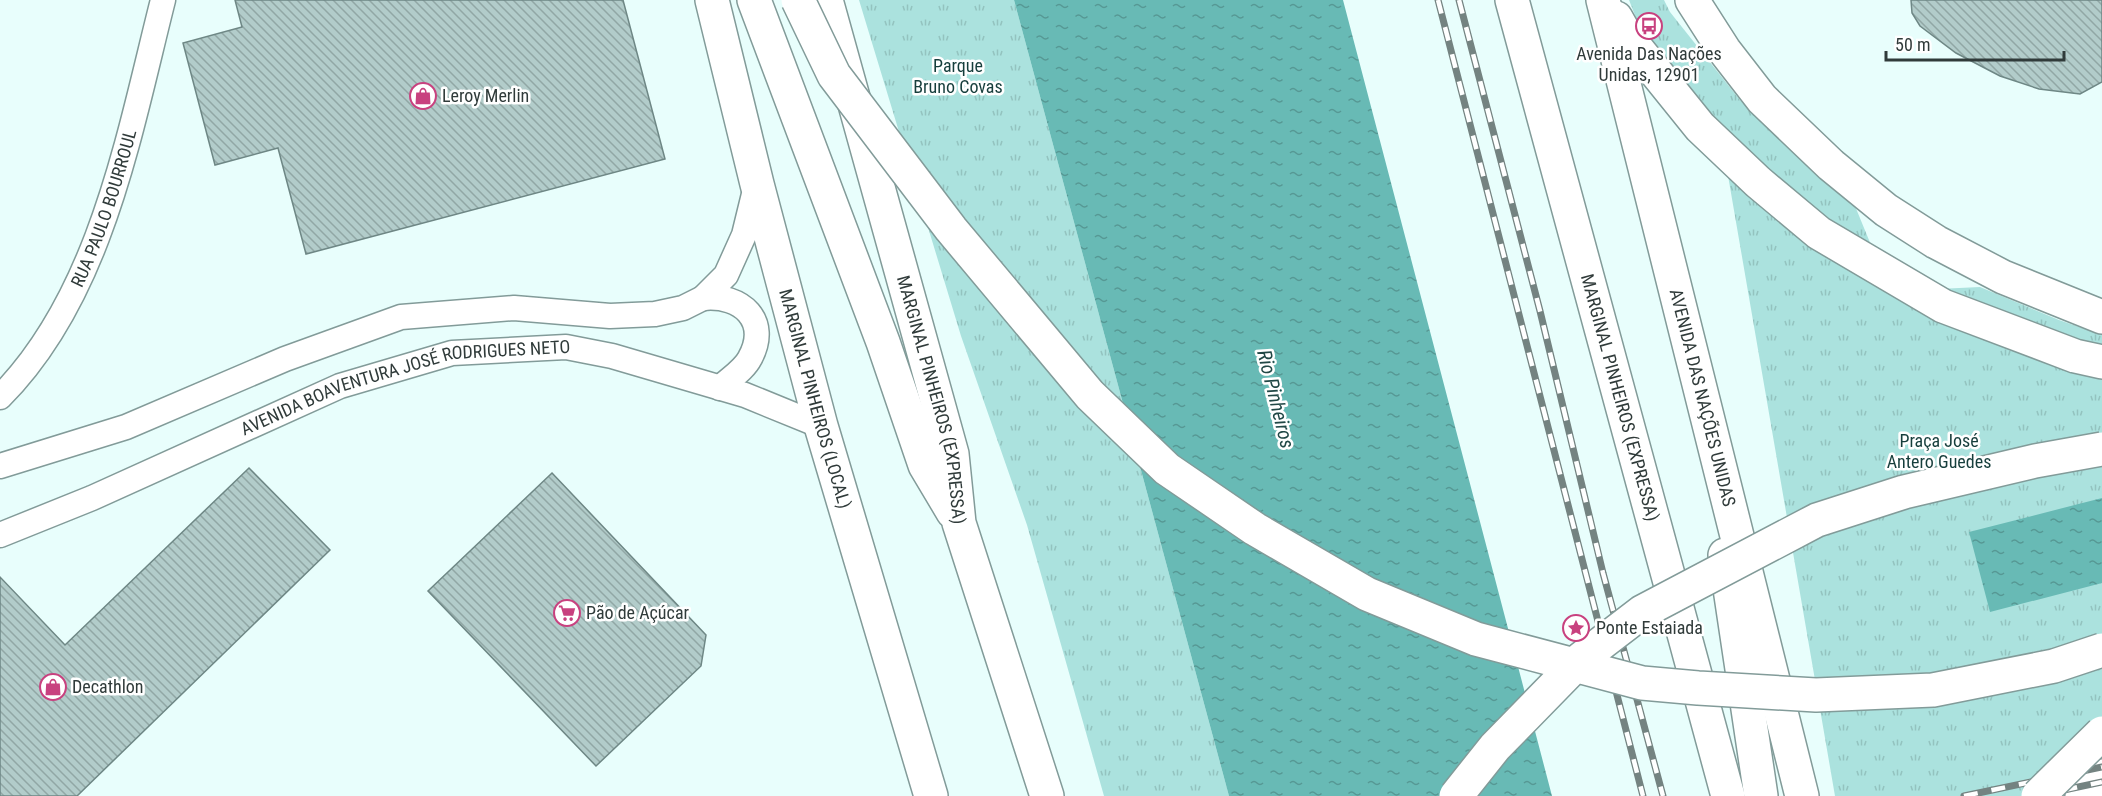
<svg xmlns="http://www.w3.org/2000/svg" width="2102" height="796" font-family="'Roboto Condensed',sans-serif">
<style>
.park{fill:url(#park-tufts)}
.water{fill:url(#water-ripples)}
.building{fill:url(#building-back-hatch);stroke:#6e8785;stroke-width:1.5}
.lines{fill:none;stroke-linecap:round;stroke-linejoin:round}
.minor-casing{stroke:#829b99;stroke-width:27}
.highway-casing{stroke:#829b99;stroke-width:36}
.minor{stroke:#fff;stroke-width:24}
.highway{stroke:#fff;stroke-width:33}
.rail-casing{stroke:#748381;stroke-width:7}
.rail{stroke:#fff;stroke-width:4.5;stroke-dasharray:14;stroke-linecap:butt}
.highway-bridge-casing{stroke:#829b99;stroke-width:36;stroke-linecap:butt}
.highway-bridge{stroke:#fff;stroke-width:33}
.labels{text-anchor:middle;stroke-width:5;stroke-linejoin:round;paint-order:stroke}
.poi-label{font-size:18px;fill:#303b3a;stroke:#fff;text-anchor:start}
.park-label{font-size:18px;fill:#163e3c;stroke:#fff}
.street-label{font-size:18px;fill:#303b3a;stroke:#fff}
.water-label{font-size:20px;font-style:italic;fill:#214846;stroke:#fff}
</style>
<defs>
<pattern id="park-tufts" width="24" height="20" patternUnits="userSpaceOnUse" patternTransform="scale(1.5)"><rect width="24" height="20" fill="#abe2de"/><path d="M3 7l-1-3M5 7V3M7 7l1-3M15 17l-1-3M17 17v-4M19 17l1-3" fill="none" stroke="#93c3bf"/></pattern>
<pattern id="water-ripples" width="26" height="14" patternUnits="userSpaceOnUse" patternTransform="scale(1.5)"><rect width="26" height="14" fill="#68bab5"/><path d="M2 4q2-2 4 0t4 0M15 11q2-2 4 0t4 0" fill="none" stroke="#569894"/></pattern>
<pattern id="building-back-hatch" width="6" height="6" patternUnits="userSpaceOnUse" patternTransform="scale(1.5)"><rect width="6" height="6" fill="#b2ccca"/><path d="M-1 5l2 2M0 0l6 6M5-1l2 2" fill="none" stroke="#91a7a5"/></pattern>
</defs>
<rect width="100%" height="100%" fill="#e8fefc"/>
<path class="park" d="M 859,0 L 1014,0 L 1229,796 L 1104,796 L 1027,525 L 961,336 Z
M 1629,0 L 1664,0 L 1670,12 L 1740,100 L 1855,206 L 1871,245 L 1938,289 L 1980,287 L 2059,320 L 2102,335 L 2102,747 L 2048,796 L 1835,796 L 1721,135 L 1642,33 Z"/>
<path class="water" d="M 1014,0 L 1343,0 L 1552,796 L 1229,796 Z
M 2102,498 L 2102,583 L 1990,612 L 1969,532 Z"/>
<path class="building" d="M 235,0 L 623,0 L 665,159 L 306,254 L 278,148 L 215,165 L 183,43 L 242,27 Z
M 1911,0 L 2102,0 L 2102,82 L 2080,94 L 2039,89 L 2000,76 L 1956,53 L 1920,26 L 1912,13 Z
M 249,468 L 330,550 L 77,796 L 0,796 L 0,577 L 65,645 Z
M 552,473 L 706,635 L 701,666 L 596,766 L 428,591 Z"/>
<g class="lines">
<defs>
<g id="minor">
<path d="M 703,298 C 742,294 770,321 750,358 C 744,370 729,379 720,388"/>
<path id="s1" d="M 0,397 C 101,296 129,134 163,0"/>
<path d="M 0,466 L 126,427 L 285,359 L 401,317 L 514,308 L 610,316 L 655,314 L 683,308 L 703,298 L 726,275 L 744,235 L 756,186"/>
<path id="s2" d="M 0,535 L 92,498 L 340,386 L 452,353 L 566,347 L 612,356 L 745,395 L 821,426"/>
</g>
<g id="highway">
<path id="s3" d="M 712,0 L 757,184 L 821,426 L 931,796"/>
<path d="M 754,0 L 883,342 L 925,465 L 953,512"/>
<path id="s4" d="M 826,0 L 952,454 L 959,523 L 1047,796"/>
<path id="s5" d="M 1512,0 L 1728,796"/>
<path id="s6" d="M 1603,0 L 1802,796"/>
<path d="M 1692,0 L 1724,50 L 1762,99 L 1831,165 L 1886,210 L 1936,242 L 2003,277 L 2102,317"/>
<path d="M 1616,18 L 1625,34 L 1700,127 L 1758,182 L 1819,233 L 1943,306 L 2075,356 L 2102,362"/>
<path d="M 1725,555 L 1761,796"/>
<path d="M 2082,796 L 2102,776"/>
</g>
</defs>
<use href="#minor" class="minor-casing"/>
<use href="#highway" class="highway-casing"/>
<use href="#minor" class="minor"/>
<use href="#highway" class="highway"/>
<defs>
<path id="rail" d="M 1438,0 L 1643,796
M 1459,0 L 1540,311 L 1603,573 L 1663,796
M 1964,796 L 2102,767
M 2036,796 L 2102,782"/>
</defs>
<use href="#rail" class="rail-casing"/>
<use href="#rail" class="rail"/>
<defs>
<path id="highway-bridge" d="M 798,0 L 834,75 L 951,229 L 1090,395 L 1167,469 L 1255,529 L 1367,594 L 1476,639 L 1642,683 L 1698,688 L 1816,695 L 1933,690 L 2054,666 L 2102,650
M 1456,796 L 1495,747 L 1582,658 L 1642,612 L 1817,520 L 1904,492 L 2035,461 L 2102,449
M 2038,796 L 2102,733"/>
</defs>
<use href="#highway-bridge" class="highway-bridge-casing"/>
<use href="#highway-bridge" class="highway-bridge"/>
</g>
<defs>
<symbol id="bus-ring" viewBox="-11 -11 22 22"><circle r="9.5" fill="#fff" stroke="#c8417f" stroke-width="1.5"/><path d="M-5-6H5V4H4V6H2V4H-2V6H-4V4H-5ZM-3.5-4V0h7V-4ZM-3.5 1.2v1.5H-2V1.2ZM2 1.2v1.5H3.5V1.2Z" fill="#c8417f"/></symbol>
<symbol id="shop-ring" viewBox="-11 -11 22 22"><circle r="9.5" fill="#fff" stroke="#c8417f" stroke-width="1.5"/><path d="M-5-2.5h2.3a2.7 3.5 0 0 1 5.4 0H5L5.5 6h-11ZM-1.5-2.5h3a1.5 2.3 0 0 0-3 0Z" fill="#c8417f"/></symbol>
<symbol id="supermarket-ring" viewBox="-11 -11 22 22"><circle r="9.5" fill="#fff" stroke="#c8417f" stroke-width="1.5"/><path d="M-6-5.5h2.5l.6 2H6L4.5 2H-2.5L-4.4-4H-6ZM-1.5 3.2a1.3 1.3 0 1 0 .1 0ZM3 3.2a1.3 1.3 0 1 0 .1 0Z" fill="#c8417f"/></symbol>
<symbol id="sight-ring" viewBox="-11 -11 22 22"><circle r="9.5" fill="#fff" stroke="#c8417f" stroke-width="1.5"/><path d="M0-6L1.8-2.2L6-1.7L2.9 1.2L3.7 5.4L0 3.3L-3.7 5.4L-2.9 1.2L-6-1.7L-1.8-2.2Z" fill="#c8417f"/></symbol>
</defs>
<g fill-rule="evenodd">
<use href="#bus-ring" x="1634" y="11" width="30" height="30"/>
<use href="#shop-ring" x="408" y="81" width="30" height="30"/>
<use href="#supermarket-ring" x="552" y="598" width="30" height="30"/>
<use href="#sight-ring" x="1561" y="613" width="30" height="30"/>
<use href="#shop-ring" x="38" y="672" width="30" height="30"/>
</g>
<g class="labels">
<g class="poi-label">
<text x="1649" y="60" text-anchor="middle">Avenida Das Nações<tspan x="1649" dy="21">Unidas, 12901</tspan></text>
<text x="442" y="102">Leroy Merlin</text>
<text x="586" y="619">Pão de Açúcar</text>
<text x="1596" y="634">Ponte Estaiada</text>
<text x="72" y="693">Decathlon</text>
</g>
<g class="park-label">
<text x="958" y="72">Parque<tspan x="958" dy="21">Bruno Covas</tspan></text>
<text x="1939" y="447">Praça José<tspan x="1939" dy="21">Antero Guedes</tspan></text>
</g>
<g class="street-label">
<text dy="6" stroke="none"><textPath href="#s1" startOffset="218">RUA PAULO BOURROUL</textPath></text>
<text dy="6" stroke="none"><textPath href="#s2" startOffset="435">AVENIDA BOAVENTURA JOSÉ RODRIGUES NETO</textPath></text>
<text dy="6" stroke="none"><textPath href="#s5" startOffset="412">MARGINAL PINHEIROS (EXPRESSA)</textPath></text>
<text dy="6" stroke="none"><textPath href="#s6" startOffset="410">AVENIDA DAS NAÇÕES UNIDAS</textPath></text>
<text dy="6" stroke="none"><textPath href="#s3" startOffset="412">MARGINAL PINHEIROS (LOCAL)</textPath></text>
<text dy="6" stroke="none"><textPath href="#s4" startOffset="414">MARGINAL PINHEIROS (EXPRESSA)</textPath></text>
</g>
<g class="water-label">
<text transform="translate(1276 399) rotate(76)" y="7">Rio Pinheiros</text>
</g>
</g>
<path d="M1886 51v9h178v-9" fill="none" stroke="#303b3a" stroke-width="3"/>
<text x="1895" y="51" font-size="18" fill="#303b3a" stroke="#ffffff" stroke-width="4.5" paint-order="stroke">50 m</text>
</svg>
